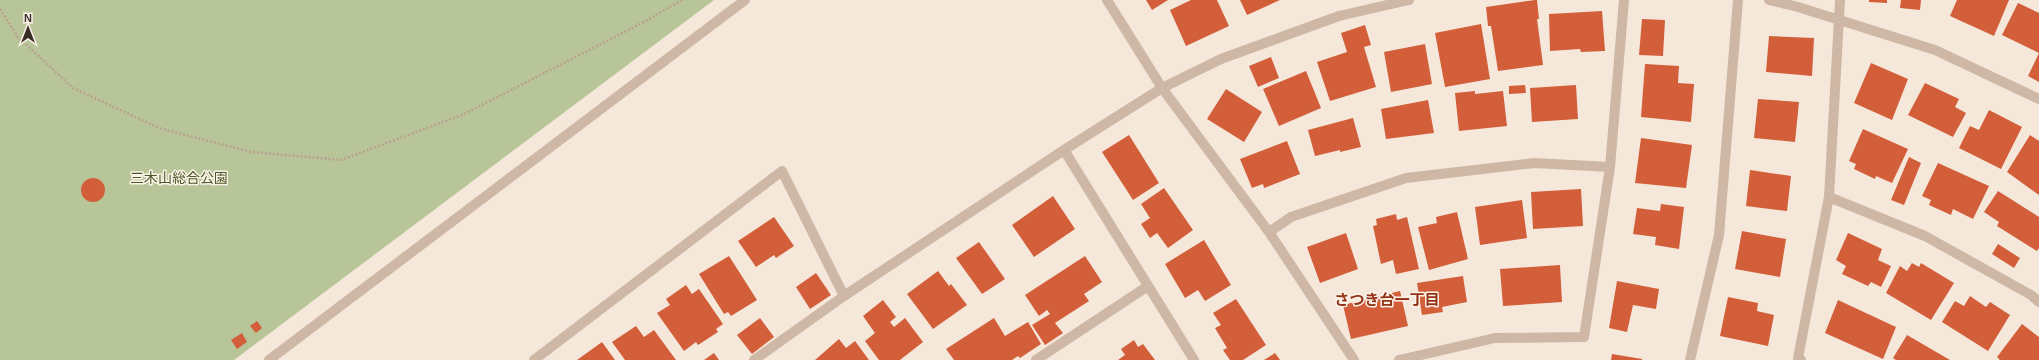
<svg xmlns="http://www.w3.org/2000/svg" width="2039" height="360" font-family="Helvetica,'Noto Sans JP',sans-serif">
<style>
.green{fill:#b7c599}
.building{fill:#d35e3a}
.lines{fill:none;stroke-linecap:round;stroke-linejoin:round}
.path{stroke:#baa18f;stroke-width:2.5;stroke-dasharray:2 2;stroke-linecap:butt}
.minor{stroke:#ceb8a5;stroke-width:10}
.labels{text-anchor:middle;stroke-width:3;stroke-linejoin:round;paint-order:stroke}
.park-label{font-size:14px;fill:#485a28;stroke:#fcf2e8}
.neighbourhood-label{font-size:15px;font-weight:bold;fill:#923317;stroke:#fcf2e8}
</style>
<rect width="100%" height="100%" fill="#f5e8db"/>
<path class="green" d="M 0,0 L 714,0 L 234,360 L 0,360 Z"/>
<path class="building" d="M 1146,0 L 1168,0 L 1152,10 Z
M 1191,0 L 1217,0 L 1229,26 L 1186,46 L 1170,10 Z
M 1240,0 L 1280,0 L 1247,15 Z
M 1535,0 L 1537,0 L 1539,19 L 1537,19 L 1543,65 L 1498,71 L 1491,26 L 1488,26 L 1486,7 Z
M 1869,0 L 1887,0 L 1887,3 L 1869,2 Z
M 1901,0 L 1921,0 L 1920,10 L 1900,8 Z
M 1957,0 L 2009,0 L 1994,36 L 1950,16 Z
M 2018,3 L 2039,13 L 2039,53 L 2002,35 Z
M 1602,11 L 1605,51 L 1581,52 L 1580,49 L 1550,51 L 1549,14 Z
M 1642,19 L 1665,20 L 1663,56 L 1639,55 Z
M 1481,24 L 1490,79 L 1445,87 L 1435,33 Z
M 1365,25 L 1371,45 L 1364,47 L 1376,87 L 1330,101 L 1317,62 L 1347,52 L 1341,33 Z
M 1769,36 L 1814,38 L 1812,76 L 1766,72 Z
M 1425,44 L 1432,84 L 1391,92 L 1384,52 Z
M 2039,53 L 2039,82 L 2028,76 Z
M 1271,57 L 1279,78 L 1258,87 L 1249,66 Z
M 1871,63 L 1908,79 L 1892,120 L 1854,103 Z
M 1645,64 L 1679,66 L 1678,83 L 1694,84 L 1691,122 L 1641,117 Z
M 1306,71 L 1321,108 L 1279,126 L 1263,89 Z
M 1925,83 L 1959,99 L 1955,107 L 1966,113 L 1953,137 L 1908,115 Z
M 1525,85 L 1526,93 L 1509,94 L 1509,86 Z
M 1576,85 L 1578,119 L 1532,122 L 1530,88 Z
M 1226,89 L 1262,112 L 1244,142 L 1207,119 Z
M 1475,91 L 1475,94 L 1503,91 L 1507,126 L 1459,131 L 1455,93 Z
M 1758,99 L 1799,102 L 1795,142 L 1754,138 Z
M 1428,100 L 1434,133 L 1386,139 L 1381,109 Z
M 1989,110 L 2022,127 L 2001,169 L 1959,148 L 1970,126 L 1979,130 Z
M 1353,118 L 1361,147 L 1340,152 L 1340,150 L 1315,156 L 1308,130 Z
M 1863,129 L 1908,149 L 1892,183 L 1876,176 L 1875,179 L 1854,169 L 1856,164 L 1849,161 Z
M 1129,135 L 1159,183 L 1133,200 L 1102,152 Z
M 2030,135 L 2039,141 L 2039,195 L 2007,172 Z
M 1641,138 L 1692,145 L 1686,188 L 1635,183 Z
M 1287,141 L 1300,174 L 1264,188 L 1263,184 L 1252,188 L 1240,159 Z
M 1909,157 L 1921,163 L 1904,205 L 1891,200 Z
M 1938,163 L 1989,186 L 1973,219 L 1953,209 L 1951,215 L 1929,205 L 1931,200 L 1922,196 Z
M 1750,170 L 1791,176 L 1787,211 L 1746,206 Z
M81 190a12 12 0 1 1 24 0a12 12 0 1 1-24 0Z
M 1164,188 L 1193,230 L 1168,248 L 1157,233 L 1150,238 L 1141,224 L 1150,218 L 1141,204 Z
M 1581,189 L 1583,226 L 1533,229 L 1531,192 Z
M 1998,191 L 2039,217 L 2039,248 L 2037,251 L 1997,226 L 1999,222 L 1984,212 Z
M 1053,196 L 1075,229 L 1034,257 L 1012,225 Z
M 1522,200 L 1527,238 L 1480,245 L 1475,207 Z
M 1661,204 L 1684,207 L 1679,249 L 1655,245 L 1656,237 L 1633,234 L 1637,208 L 1660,211 Z
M 1457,212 L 1468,259 L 1429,270 L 1418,227 L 1437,223 L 1436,217 Z
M 1396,214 L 1397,220 L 1407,217 L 1419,269 L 1396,274 L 1393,260 L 1381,264 L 1373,226 L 1377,225 L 1376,219 Z
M 774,217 L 794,246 L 776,258 L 774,255 L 756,267 L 738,241 Z
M 1742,231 L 1786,239 L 1780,277 L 1735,269 Z
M 1346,233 L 1358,269 L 1320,283 L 1307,247 Z
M 1848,233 L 1882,249 L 1878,260 L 1891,266 L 1881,287 L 1871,282 L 1868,286 L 1842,274 L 1846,266 L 1836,260 Z
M 1204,240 L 1231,285 L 1205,301 L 1198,290 L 1185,298 L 1165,264 Z
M 979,242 L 1005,279 L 982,294 L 956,258 Z
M 1998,244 L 2020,258 L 2014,268 L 1992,254 Z
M 729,256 L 757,300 L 731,316 L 728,312 L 724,314 L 699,274 Z
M 1085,256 L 1102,282 L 1084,294 L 1089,301 L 1055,323 L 1063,333 L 1045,345 L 1032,325 L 1050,314 L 1047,310 L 1039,316 L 1025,295 Z
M 1912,263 L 1919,267 L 1921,263 L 1954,283 L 1931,320 L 1886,293 L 1900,266 L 1907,271 Z
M 1560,265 L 1562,302 L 1503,306 L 1500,269 Z
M 938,271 L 949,286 L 951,284 L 967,305 L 933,329 L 907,294 Z
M 816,273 L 831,295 L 810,309 L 796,287 Z
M 1463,276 L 1467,302 L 1442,307 L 1443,312 L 1422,315 L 1417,283 Z
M 1617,281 L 1659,289 L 1656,309 L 1633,305 L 1627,332 L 1609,328 Z
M 686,285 L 692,294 L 699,289 L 723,324 L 716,329 L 718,332 L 698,345 L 696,342 L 684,351 L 657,313 L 670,305 L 666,299 Z
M 1400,291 L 1408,326 L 1351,339 L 1343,305 Z
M 1970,296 L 1986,307 L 1990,302 L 2010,315 L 1988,351 L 1942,322 L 1955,301 L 1964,306 Z
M 1728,297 L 1758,303 L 1757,311 L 1774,315 L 1768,346 L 1720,336 Z
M 1236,299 L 1266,345 L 1243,360 L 1230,360 L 1223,350 L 1227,348 L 1215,328 L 1221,325 L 1213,313 Z
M 883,300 L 896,317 L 890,322 L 894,327 L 905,318 L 923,342 L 900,360 L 879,360 L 865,341 L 875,333 L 863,316 Z
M 1838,300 L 1896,327 L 1883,359 L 1825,333 Z
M 760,318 L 774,337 L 752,354 L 737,335 Z
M 994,318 L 1005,336 L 1028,322 L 1041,344 L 1020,358 L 1018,356 L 1012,360 L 954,360 L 946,349 Z
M 257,321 L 262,328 L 256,333 L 250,326 Z
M 2022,324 L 2039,337 L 2039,360 L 2000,360 L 1997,357 Z
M 636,326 L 644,337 L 654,330 L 676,360 L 625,360 L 612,342 Z
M 242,333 L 247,342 L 237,349 L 231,340 Z
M 1907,335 L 1950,360 L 1896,360 L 1893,358 Z
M 839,339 L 846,348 L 855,341 L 869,360 L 815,360 Z
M 1134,340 L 1138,347 L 1143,344 L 1155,360 L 1118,360 L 1125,355 L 1121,349 Z
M 602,342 L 615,360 L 577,360 Z
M 714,353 L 719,360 L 704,360 Z
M 1275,353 L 1280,360 L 1264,360 Z
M 1612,354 L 1642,359 L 1642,360 L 1611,360 Z"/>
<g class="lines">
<path class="path" d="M 0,9 L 18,37 L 73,88 L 159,128 L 251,152 L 341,160 L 462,115 L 642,23 L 682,0"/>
<path class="minor" d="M 1107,0 L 1162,88 L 1269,232 L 1354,360
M 1769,0 L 1798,7 L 1935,50 L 2039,99
M 1064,150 L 1194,360
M 1829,197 L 1925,236 L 2031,295 L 2039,302
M 1269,232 L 1291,217 L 1406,178 L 1534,163 L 1610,167
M 269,360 L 745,0
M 534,360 L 782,171 L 844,296
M 754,360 L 844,296 L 1064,150 L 1162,88 L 1221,59 L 1339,16 L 1409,0
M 1036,360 L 1148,286
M 1399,360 L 1495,338 L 1584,337 L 1610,167 L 1624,0
M 1690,360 L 1719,235 L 1738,0
M 1801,360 L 1798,358 L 1829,197 L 1840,0"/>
</g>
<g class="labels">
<g class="park-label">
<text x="179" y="183">三木山総合公園</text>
</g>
<g class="neighbourhood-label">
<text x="1387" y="305">さつき台一丁目</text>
</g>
</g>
<g transform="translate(28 28)" stroke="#fcf2e8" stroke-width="3" paint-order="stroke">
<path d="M0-3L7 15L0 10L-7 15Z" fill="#392d27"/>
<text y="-6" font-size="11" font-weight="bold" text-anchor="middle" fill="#392d27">N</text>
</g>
</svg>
